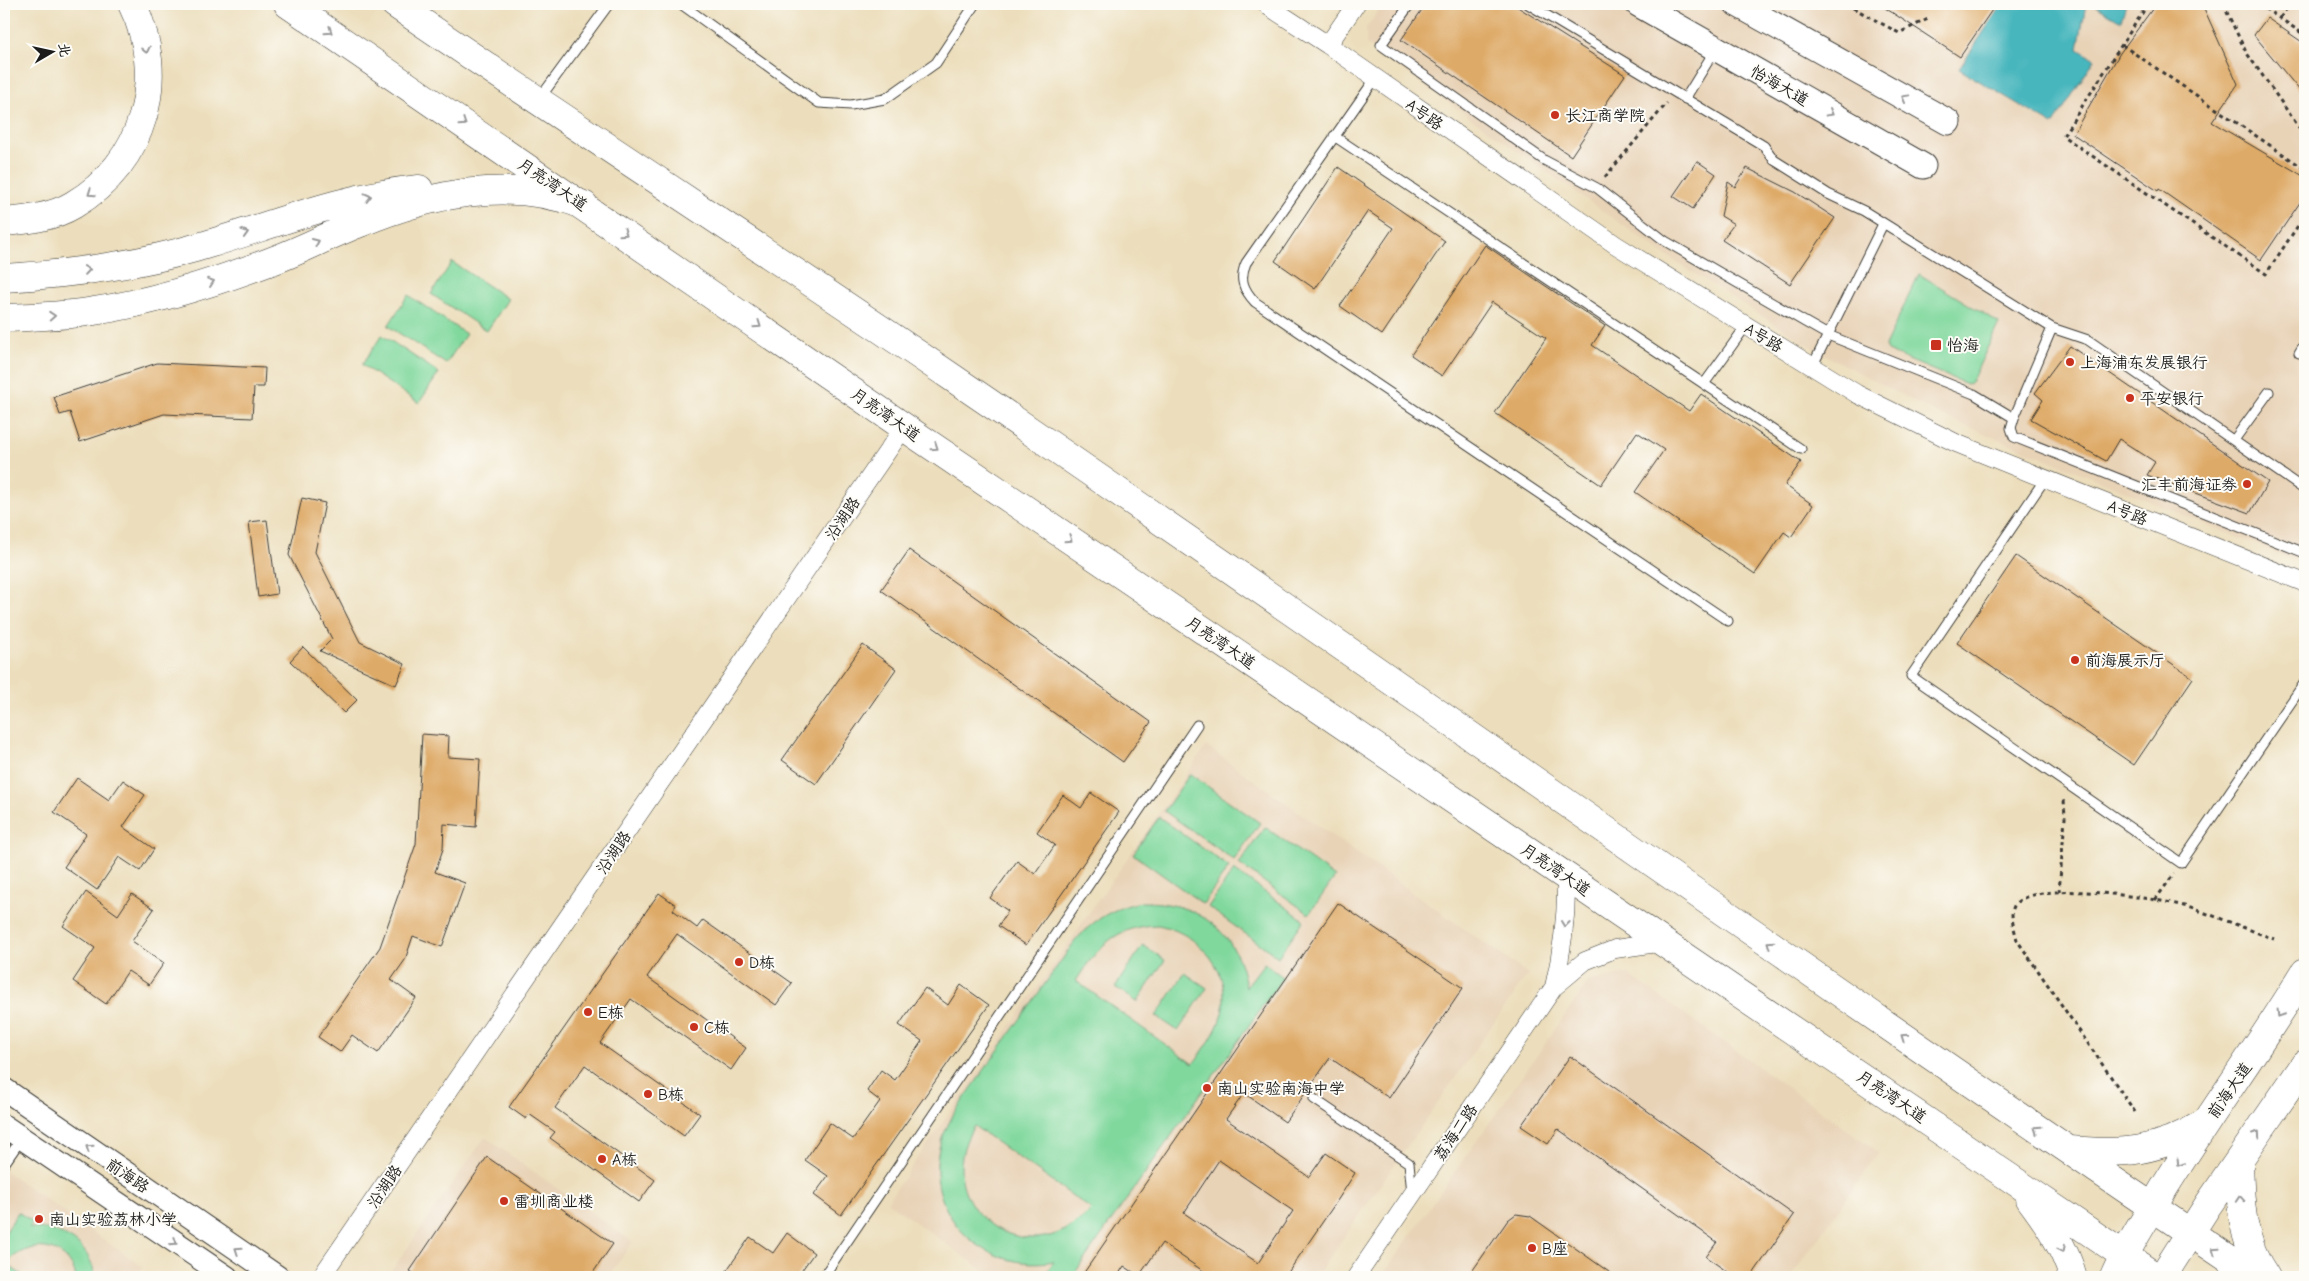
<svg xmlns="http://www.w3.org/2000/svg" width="2309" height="1281" font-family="'Comic Neue','LXGW WenKai TC',sans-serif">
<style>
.built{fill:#e8d3b7}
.green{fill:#80d89d;stroke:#4e7a5c;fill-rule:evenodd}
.water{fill:#46b6bd;stroke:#31696c}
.building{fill:#deaa68;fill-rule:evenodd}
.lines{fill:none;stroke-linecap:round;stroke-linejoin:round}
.service-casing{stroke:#3b3934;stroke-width:11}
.minor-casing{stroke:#3b3934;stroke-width:19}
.tertiary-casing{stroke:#3b3934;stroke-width:24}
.secondary-casing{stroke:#3b3934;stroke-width:27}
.primary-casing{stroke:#3b3934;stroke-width:29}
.motorway-casing{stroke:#3b3934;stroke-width:29}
.path{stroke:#3b3934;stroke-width:3;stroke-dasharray:4 4;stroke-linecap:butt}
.service{stroke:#fff;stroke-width:9}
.minor{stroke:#fff;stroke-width:18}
.tertiary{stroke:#fff;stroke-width:22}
.secondary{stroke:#fff;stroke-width:25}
.primary{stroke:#fff;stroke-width:28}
.motorway{stroke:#fff;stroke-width:28}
.oneway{stroke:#999}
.poi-dot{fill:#c8321e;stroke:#fdfcf7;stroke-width:2}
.labels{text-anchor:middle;stroke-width:4;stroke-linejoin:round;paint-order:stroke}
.street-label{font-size:16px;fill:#1c1c1c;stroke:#fdfcf7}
.poi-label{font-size:16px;fill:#1c1c1c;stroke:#fdfcf7;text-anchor:start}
</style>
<rect width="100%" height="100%" fill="#fdfcf7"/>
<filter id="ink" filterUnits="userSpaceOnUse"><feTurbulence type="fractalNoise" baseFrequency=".02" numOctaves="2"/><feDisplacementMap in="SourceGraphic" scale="10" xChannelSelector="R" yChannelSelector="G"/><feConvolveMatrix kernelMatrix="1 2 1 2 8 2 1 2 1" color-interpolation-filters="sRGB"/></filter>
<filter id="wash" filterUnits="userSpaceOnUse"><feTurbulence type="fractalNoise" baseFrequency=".0096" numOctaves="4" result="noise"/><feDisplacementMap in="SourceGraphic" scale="20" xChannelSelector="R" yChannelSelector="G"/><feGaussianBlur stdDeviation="1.12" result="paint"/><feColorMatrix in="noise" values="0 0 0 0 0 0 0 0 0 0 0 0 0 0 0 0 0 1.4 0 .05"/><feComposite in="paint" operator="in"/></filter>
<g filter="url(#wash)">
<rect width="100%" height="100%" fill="#ecdebc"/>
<path class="built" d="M 1383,4 L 2305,4 L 2305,565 L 1940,415 L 1816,350 L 1662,253 L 1366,44 L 1366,28 Z
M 1206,746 L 1528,974 L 1316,1277 L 993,1277 L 887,1202 Z
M 1628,974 L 1879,1152 L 1791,1277 L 1381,1277 L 1589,981 Z
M 485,1137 L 633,1242 L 608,1277 L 387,1277 Z
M 4,1170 L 143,1267 L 136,1277 L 4,1277 Z"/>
<path class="green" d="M 452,262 L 508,299 L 487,331 L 431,294 Z
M 1919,274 L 1999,323 L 1971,383 L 1966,384 L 1887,351 L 1885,346 Z
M 408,295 L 466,334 L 446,364 L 388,326 Z
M 382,335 L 439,373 L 419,403 L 362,365 Z
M 1190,774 L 1260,823 L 1234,860 L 1164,811 Z
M 1159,817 L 1229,867 L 1203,904 L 1133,854 Z
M 1265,827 L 1335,877 L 1309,914 L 1239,864 Z
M 1234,870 L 1304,920 L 1278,957 L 1208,907 Z
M 1141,902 C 1196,901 1238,930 1246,987 L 1264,963 L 1283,977 L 1072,1277 L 1043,1277 L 1054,1261 C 988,1274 924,1218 939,1148 C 942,1136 948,1125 954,1113 L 1075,941 C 1094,919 1113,908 1141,902 ZM 1158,925 C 1205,935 1238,978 1218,1025 C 1212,1039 1202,1052 1193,1064 L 1076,981 C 1098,947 1115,926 1158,925 ZM 974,1126 L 1091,1209 L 1091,1210 C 1026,1281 925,1204 974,1126 Z
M 1143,945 L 1165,960 L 1137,1002 L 1115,987 Z
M 1185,973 L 1207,988 L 1178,1031 L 1156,1016 Z
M 18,1212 L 33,1222 L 29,1228 C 60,1227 91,1244 95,1277 L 76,1277 C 68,1242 27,1239 6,1264 L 25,1277 L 4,1277 L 4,1235 Z"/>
<path class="water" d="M 2002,4 L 2086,4 L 2078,49 L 2095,59 L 2053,125 L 1959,69 Z
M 2092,4 L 2126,4 L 2121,21 Z"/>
<g id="blocks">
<path class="building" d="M 1426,4 L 1513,4 L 1625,75 L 1571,156 L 1401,40 Z
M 1879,4 L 1996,4 L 1960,57 Z
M 2156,4 L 2202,4 L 2238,84 L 2212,122 L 2305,177 L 2305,195 L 2261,260 L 2159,189 L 2158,191 L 2073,134 L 2120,53 Z
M 2267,18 L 2305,44 L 2305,97 L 2254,35 Z
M 1697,161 L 1716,174 L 1693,209 L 1673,196 Z
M 1338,167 L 1445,241 L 1382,335 L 1340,306 L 1393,228 L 1368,211 L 1315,289 L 1275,261 Z
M 1747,168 L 1795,192 L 1835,218 L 1790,284 L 1722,240 L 1734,224 L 1721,216 L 1728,182 L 1735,187 Z
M 1485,245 L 1605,326 L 1592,345 L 1689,411 L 1701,394 L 1801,462 L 1785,485 L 1813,505 L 1791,537 L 1784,532 L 1755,574 L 1635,492 L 1664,450 L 1637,432 L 1601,485 L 1495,413 L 1546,338 L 1492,302 L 1442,376 L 1411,355 Z
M 2070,346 L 2268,482 L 2250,513 L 2147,475 L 2155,462 L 2119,439 L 2106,461 L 2031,419 L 2043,400 L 2035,393 Z
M 157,363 L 265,368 L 264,387 L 254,387 L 252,418 L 164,414 L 80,442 L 70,412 L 60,415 L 54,397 Z
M 302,498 L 325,503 L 315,552 L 360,642 L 405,664 L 396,685 L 320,651 L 332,639 L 289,555 Z
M 267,520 L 277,594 L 258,597 L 249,522 Z
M 909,550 L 1151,722 L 1123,762 L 881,590 Z
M 2016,556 L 2193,678 L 2134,765 L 1957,643 Z
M 863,645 L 896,669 L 816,784 L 782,760 Z
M 303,647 L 357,700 L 344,713 L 290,661 Z
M 422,734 L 449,736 L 448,757 L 480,759 L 476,827 L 444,824 L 443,849 L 435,872 L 465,883 L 442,947 L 413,936 L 405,960 L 391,980 L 416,998 L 378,1053 L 352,1035 L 340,1052 L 318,1037 L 380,947 L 416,844 Z
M 77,778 L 109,800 L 123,780 L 145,795 L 123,827 L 154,849 L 140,871 L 119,857 L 97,890 L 64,867 L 86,834 L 54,812 Z
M 1091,793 L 1119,812 L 1026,945 L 998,926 L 1008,911 L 990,898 L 1017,861 L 1035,874 L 1055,845 L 1037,832 L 1063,795 L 1081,808 Z
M 86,892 L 118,915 L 132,894 L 154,909 L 132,941 L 164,963 L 149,985 L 128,971 L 106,1004 L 73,981 L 95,948 L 63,926 Z
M 659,893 L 676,905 L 673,910 L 697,928 L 703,920 L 792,983 L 776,1005 L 677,934 L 647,977 L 746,1048 L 731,1070 L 631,999 L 600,1043 L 700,1114 L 684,1136 L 585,1065 L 555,1108 L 655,1180 L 639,1202 L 550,1138 L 555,1132 L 529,1114 L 526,1119 L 509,1107 Z
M 1338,903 L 1463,988 L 1389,1098 L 1330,1058 L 1285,1122 L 1244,1093 L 1226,1119 L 1309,1177 L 1326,1153 L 1355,1173 L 1339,1198 L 1285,1277 L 1212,1277 L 1162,1243 L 1139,1276 L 1124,1266 L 1117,1277 L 1081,1277 ZM 1219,1160 L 1293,1211 L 1258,1263 L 1184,1213 Z
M 961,985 L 989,1005 L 841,1215 L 814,1195 L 828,1176 L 805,1160 L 830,1123 L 853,1139 L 880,1101 L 867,1091 L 881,1070 L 895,1080 L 922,1041 L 899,1025 L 925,988 L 948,1005 Z
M 1570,1056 L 1794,1215 L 1751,1277 L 1735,1277 L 1706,1257 L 1717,1242 L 1558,1129 L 1548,1144 L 1521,1126 Z
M 487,1157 L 613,1244 L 590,1277 L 419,1277 L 410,1271 Z
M 1516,1214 L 1530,1216 L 1616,1277 L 1468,1277 L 1508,1220 Z
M 787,1233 L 814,1253 L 797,1277 L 722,1277 L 750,1237 L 773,1253 Z"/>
</g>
</g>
<g filter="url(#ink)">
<use href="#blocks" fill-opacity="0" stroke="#3b3934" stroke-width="1"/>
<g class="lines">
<defs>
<path id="service" d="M 681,4 L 819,103 L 851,105 L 885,99 L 936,63 L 975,4
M 1410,4 L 1381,45 L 1544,160 L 1597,188 L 1665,241 L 1805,322 L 1828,335 L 1974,394 L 2014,418
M 1528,4 L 1764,146 L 1774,160 L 1828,194 L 1864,211 L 2052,328 L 2088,340 L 2305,490
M 1375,79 L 1246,263 C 1239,279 1243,289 1255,302 L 1728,621
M 540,98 L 609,4
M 1685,99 L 1715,50
M 1334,136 L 1801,449
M 2052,328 L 2014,418 L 2011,428 L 2014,437 L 2305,553
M 2299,353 L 2305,343
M 1812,367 L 1883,224
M 1704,384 L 1746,326
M 2234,440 L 2269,392
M 2045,479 L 1911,676 L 2181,863 L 2305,682
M 1314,1099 L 1409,1163 L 1412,1193
M 4,1164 L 22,1138
M 823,1277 L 1197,725"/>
<path id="minor" d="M 1268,6 L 1328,45 L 1616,245 L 1857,394 L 1956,443 L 2305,583
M 1328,45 L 1356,4
M 1566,876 C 1567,914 1563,949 1554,987 L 1585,961 L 1615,949 L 1664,942
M 321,1277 L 904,427
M 1356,1277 L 1554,987"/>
<path id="tertiary" d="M 4,1089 L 278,1277
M 4,1126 L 227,1277"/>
<path id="secondary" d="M 1638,4 L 1923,166
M 1737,4 L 1948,122"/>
<path id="primary" d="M 288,4 L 904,427 L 2156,1277
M 395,4 C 579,130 766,251 950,376 C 1387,674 1817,982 2256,1277
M 2070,1150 C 2122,1155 2157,1152 2203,1124
M 2239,1160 C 2240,1201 2241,1242 2266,1277
M 2030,1199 C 2048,1223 2065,1248 2073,1277
M 2114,1277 C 2127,1246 2147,1218 2164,1188 C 2209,1115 2260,1046 2305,972
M 2162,1277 L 2208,1205 L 2305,1064"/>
<path id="motorway" d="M 4,222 C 27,220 53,217 73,205 C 145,163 168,77 132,4
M 4,278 C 68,274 133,266 195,248 C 268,227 342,196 419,189
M 4,318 C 34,317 64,316 94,311 C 154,302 213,283 269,262 C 300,251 329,235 360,223 C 432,193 509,177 584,205"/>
</defs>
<use href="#service" class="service-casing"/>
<use href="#minor" class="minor-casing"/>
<use href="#tertiary" class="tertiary-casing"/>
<use href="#secondary" class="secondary-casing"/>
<use href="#primary" class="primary-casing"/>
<use href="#motorway" class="motorway-casing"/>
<path class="path" d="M 1846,4 L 1899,33 L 1930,18
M 2148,4 L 2063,136 L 2266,274 L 2305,215
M 2223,4 L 2246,52 L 2305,136
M 2258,4 L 2305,35
M 2280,18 L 2290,4
M 2122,45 L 2305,169
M 1605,177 L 1667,103
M 2059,892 L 2065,818 L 2064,799
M 2155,900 L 2174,874
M 2135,1112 L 2017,940 C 2015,930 2009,916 2014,906 C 2029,878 2156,898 2184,906 C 2214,915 2244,928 2274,939"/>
<use href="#service" class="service"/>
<use href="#minor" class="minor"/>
<use href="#tertiary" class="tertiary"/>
<use href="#secondary" class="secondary"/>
<use href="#primary" class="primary"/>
<use href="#motorway" class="motorway"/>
</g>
<defs><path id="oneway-chevron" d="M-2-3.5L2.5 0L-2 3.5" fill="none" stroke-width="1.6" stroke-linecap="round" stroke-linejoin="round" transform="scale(1.25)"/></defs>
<g class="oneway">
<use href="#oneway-chevron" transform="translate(329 31) rotate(34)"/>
<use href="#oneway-chevron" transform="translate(146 50) rotate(78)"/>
<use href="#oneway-chevron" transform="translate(1905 98) rotate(-151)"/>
<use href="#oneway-chevron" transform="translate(1830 113) rotate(30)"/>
<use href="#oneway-chevron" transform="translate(463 123) rotate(34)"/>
<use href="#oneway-chevron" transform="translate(91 193) rotate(145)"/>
<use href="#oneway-chevron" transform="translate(368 197) rotate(-14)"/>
<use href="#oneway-chevron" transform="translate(245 233) rotate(-17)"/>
<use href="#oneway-chevron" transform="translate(624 233) rotate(35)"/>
<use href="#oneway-chevron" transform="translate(316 242) rotate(-24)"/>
<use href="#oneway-chevron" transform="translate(87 270) rotate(-8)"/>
<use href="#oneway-chevron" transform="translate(211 282) rotate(-19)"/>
<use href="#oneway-chevron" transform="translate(52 316) rotate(-4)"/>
<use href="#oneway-chevron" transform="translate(758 325) rotate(35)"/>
<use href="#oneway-chevron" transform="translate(935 447) rotate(34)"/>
<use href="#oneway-chevron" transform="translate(1069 539) rotate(34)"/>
<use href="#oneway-chevron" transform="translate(1565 924) rotate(97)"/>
<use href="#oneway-chevron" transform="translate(1770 944) rotate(-145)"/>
<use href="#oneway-chevron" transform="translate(2280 1014) rotate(122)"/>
<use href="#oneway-chevron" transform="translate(1904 1037) rotate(-145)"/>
<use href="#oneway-chevron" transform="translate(2037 1129) rotate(-145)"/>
<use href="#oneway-chevron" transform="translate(2257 1134) rotate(-55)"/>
<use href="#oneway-chevron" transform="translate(89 1148) rotate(-146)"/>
<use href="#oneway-chevron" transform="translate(2180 1163) rotate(122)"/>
<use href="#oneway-chevron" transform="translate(2240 1199) rotate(-94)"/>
<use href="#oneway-chevron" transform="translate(174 1242) rotate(34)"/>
<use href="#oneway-chevron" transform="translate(2062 1249) rotate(65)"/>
<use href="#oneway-chevron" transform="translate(238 1250) rotate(-146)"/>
<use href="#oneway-chevron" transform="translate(2215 1250) rotate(-145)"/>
</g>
</g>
<g class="poi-dot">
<circle cx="1555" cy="115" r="5"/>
<rect x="1930" y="339" width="12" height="12" rx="2.5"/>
<circle cx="2070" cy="362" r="5"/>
<circle cx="2130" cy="398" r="5"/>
<circle cx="2247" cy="484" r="5"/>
<circle cx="2075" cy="660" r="5"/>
<circle cx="739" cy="962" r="5"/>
<circle cx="588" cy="1012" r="5"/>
<circle cx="694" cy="1027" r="5"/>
<circle cx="1207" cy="1088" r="5"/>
<circle cx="648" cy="1094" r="5"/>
<circle cx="602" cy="1159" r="5"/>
<circle cx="504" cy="1201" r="5"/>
<circle cx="39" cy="1219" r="5"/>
<circle cx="1532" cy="1248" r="5"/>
</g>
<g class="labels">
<g class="street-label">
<text transform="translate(1780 85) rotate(30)" y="6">怡海大道</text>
<text transform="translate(1425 114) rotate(35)" y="6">A号路</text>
<text transform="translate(553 184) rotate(34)" y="6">月亮湾大道</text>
<text transform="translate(1764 337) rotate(31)" y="6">A号路</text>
<text transform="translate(886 414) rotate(35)" y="6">月亮湾大道</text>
<text transform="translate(2128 512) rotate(22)" y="6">A号路</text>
<text transform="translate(842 518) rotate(-56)" y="6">沿湖路</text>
<text transform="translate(1221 642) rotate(34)" y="6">月亮湾大道</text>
<text transform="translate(613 852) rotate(-56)" y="6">沿湖路</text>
<text transform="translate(1556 869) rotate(34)" y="6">月亮湾大道</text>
<text transform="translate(2229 1090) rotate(-55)" y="6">前海大道</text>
<text transform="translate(1892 1096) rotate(34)" y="6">月亮湾大道</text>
<text transform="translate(1455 1132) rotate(-56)" y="6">荔海二路</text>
<text transform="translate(128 1175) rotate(34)" y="6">前海路</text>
<text transform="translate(384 1186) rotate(-56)" y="6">沿湖路</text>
</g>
<g class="poi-label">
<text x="1565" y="121">长江商学院</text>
<text x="1947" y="351">怡海</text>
<text x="2080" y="368">上海浦东发展银行</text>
<text x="2140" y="404">平安银行</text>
<text x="2237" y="490" text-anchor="end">汇丰前海证券</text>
<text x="2085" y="666">前海展示厅</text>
<text x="749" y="968">D栋</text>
<text x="598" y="1018">E栋</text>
<text x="704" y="1033">C栋</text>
<text x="1217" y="1094">南山实验南海中学</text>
<text x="658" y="1100">B栋</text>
<text x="612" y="1165">A栋</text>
<text x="514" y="1207">雷圳商业楼</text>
<text x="49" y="1225">南山实验荔林小学</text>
<text x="1542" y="1254">B座</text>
</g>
</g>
<rect width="2309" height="1281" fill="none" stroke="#fdfcf7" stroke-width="20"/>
<g transform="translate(52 52) rotate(81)" stroke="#fdfcf7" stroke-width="4" paint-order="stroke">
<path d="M0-4L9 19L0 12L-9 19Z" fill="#1c1c1c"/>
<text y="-8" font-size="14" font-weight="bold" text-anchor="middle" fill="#1c1c1c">北</text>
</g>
</svg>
